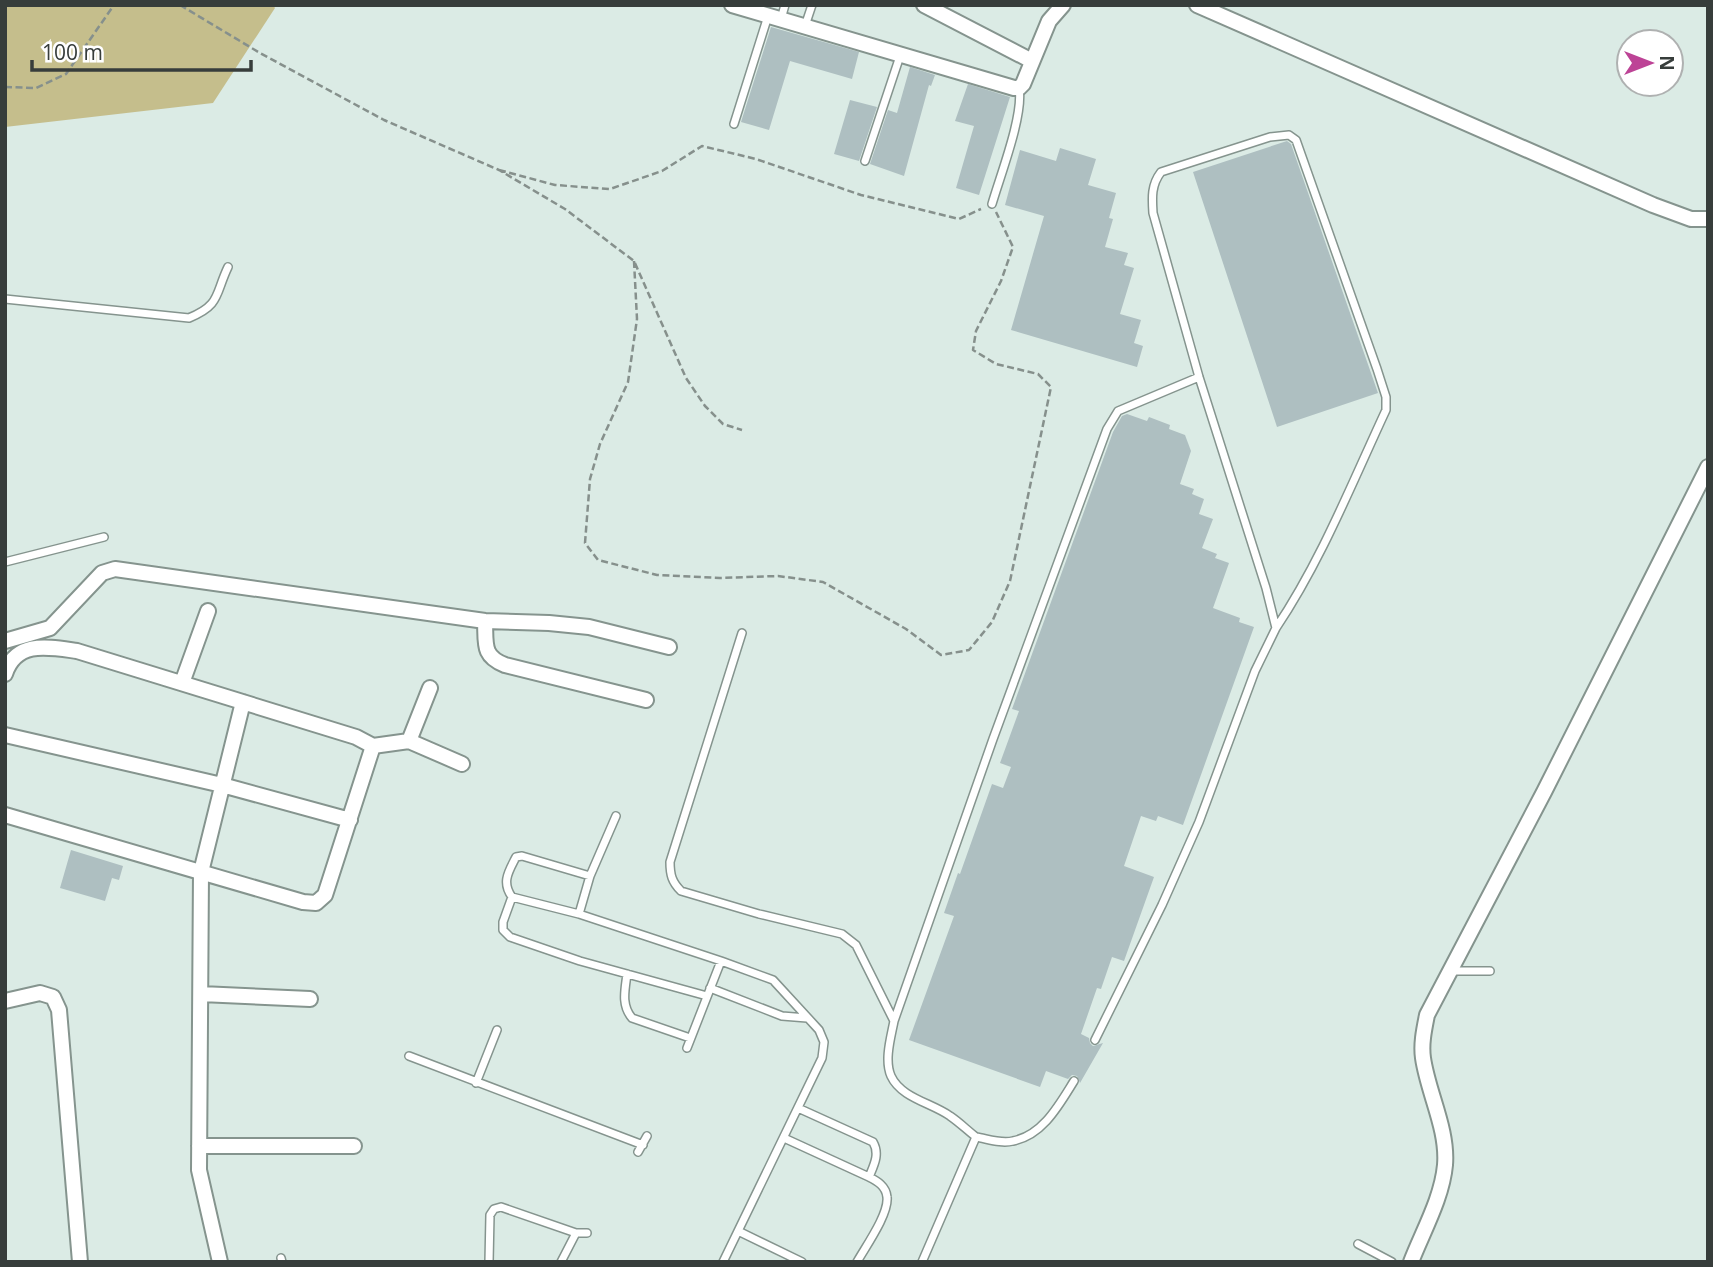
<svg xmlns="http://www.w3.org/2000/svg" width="1713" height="1267" font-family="'Open Sans',sans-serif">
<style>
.green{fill:#c5be8c}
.building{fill:#aebfc1}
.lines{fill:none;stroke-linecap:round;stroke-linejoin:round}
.lane-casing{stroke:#85948e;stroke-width:10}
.street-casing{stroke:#85948e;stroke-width:18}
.path{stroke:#86908c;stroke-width:2.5;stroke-dasharray:7 3.5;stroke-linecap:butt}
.lane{stroke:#fff;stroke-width:7}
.street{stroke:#fff;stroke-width:14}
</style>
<rect width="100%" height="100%" fill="#dbebe5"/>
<path class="green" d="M 5,5 L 273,5 L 275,8 L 213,103 L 5,127 Z"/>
<path class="building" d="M 771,27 L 859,52 L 852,79 L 790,61 L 769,130 L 741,122 Z
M 910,67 L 935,75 L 931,86 L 929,85 L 904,176 L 870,164 L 888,110 L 897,113 Z
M 968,84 L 1010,97 L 979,195 L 956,188 L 974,126 L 955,121 Z
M 850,100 L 877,107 L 859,161 L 834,154 Z
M 1287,141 L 1291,144 L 1378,393 L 1277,427 L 1193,172 Z
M 1060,148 L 1096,159 L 1088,185 L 1116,193 L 1109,218 L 1113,219 L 1105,247 L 1128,253 L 1124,265 L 1134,268 L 1120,314 L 1141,320 L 1134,343 L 1143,346 L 1137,367 L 1011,330 L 1044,216 L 1005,205 L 1020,150 L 1056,161 Z
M 1127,414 L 1147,421 L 1149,417 L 1170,425 L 1169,429 L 1185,435 L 1191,451 L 1180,484 L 1194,489 L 1192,494 L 1204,499 L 1199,514 L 1213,519 L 1202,548 L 1217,554 L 1215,558 L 1229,563 L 1213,608 L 1240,618 L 1239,622 L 1254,627 L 1183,825 L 1158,816 L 1156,821 L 1141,816 L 1124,866 L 1154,877 L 1124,961 L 1112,957 L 1101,989 L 1097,988 L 1081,1034 L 1089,1038 L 1090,1043 L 1093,1046 L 1103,1043 L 1080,1083 L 1077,1076 L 1072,1075 L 1068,1079 L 1046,1071 L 1040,1087 L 909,1040 L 954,916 L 944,913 L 958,873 L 960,874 L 992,784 L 1003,788 L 1011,767 L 1000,763 L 1019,711 L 1012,709 L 1113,432 L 1122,416 Z
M 71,850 L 123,866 L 119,880 L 112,878 L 105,901 L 60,888 Z"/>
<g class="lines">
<defs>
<path id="lane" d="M 781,19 L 785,5
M 805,26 L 812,5
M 734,124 L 768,16
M 865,161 L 900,56
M 992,204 C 1000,176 1024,115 1019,88
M 5,299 L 189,318 C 221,305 215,294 228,267
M 5,562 L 104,537
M 742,633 L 670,862 C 670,875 672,882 681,891 L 759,914 L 842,934 L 856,945 L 894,1021
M 616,816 L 590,876 L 579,914 L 721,961 L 773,980 L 819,1030 L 824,1042 L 822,1058 L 723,1262
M 512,897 L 503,922 L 503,930 L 510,937 L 580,961 L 707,996
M 579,914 L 512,897 C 501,882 509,871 516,857 L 522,856 L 590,876
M 1449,971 L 1490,971
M 627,974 C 625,990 621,1005 632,1018 L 690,1038
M 710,988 L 782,1016 L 807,1018
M 1095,1040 L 1162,905 L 1199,822 L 1255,671 L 1276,628 L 1266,588 L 1199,377 L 1153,213 C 1152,198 1151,185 1161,172 L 1270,137 L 1289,135 L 1296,140 L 1377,369 L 1386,397 L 1386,410 C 1352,483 1321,561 1276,628
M 687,1048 L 721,961
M 409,1056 L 643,1145
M 476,1083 L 497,1030
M 798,1108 L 873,1142 C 880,1154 874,1165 869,1177
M 976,1137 C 967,1130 959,1122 950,1116 C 932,1103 901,1098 891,1076 C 884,1060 891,1037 894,1021 L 993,739 L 1107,429 L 1118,411 L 1199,377
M 784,1138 L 869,1177 C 877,1181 886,1186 887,1197 C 889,1214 866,1246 857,1262
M 638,1152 L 647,1136
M 738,1231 L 802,1262
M 1358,1244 L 1392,1262
M 281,1258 L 282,1262
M 489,1262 L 490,1215 L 494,1209 L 501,1207 L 576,1233 L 587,1233
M 561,1262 L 576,1233
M 922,1262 L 976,1137 C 988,1139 1001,1144 1013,1141 C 1043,1135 1059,1105 1074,1081"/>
<path id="street" d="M 732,5 L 1014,88 L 1019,88 L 1023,84 L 1049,21 L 1063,5
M 924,5 L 1032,61
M 1197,5 L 1653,205 L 1691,219 L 1708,219
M 485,621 C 486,644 482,656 505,665 L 646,700
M 5,641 L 50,628 L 102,573 L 115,569 L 485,621 L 549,623 L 589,627 L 669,647
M 5,674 C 16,640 48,647 77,651 L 356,737 L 373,746 L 409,741 L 430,688
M 182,683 L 208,611
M 5,735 L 222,785 L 350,820
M 409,741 L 462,764
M 5,815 L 303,902 L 316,903 L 325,895 L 373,746
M 201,994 L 310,999
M 5,1001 L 40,993 L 53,997 L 59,1010 L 80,1262
M 199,1146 L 354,1146
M 220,1262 L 199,1170 L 201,872 L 243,702
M 1411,1262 C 1423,1231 1442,1198 1445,1165 C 1448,1129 1428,1093 1423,1058 C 1421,1044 1424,1030 1427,1015 L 1544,792 L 1708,467"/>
</defs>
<use href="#lane" class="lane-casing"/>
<use href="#street" class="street-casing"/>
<path class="path" d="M 180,5 L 260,53 L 384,120 L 499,170 L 565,209 L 634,261 L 686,378 L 705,406 L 723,424 L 742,430
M 5,87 L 36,88 L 66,74 L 114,5
M 499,170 L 555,185 L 610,189 L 662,171 L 702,146 L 756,159 L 861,195 L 959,219 L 981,209
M 634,261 L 637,319 L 628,382 L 600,444 L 590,479 L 585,543 L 598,560 L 657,575 L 720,578 L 778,576 L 823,582 L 906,629 L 941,655 L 969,650 L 992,622 L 1010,581 L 1051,387 L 1038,374 L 996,364 L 973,350 L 976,331 L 1001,281 L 1013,247 L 996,212"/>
<use href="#lane" class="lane"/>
<use href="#street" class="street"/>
</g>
<rect width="1713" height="1267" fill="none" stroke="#373d3b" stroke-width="14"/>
<g transform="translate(1650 63) rotate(90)"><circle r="33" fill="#ffffff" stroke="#afb1b1" stroke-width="2"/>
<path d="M0-5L12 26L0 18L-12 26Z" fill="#bd4396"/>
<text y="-10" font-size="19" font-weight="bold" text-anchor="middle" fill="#373d3b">N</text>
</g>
<path d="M32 60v10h219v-10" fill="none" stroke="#373d3b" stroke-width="3.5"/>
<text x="42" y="60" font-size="21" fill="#373d3b" stroke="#ffffff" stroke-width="5" paint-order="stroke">100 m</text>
</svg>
